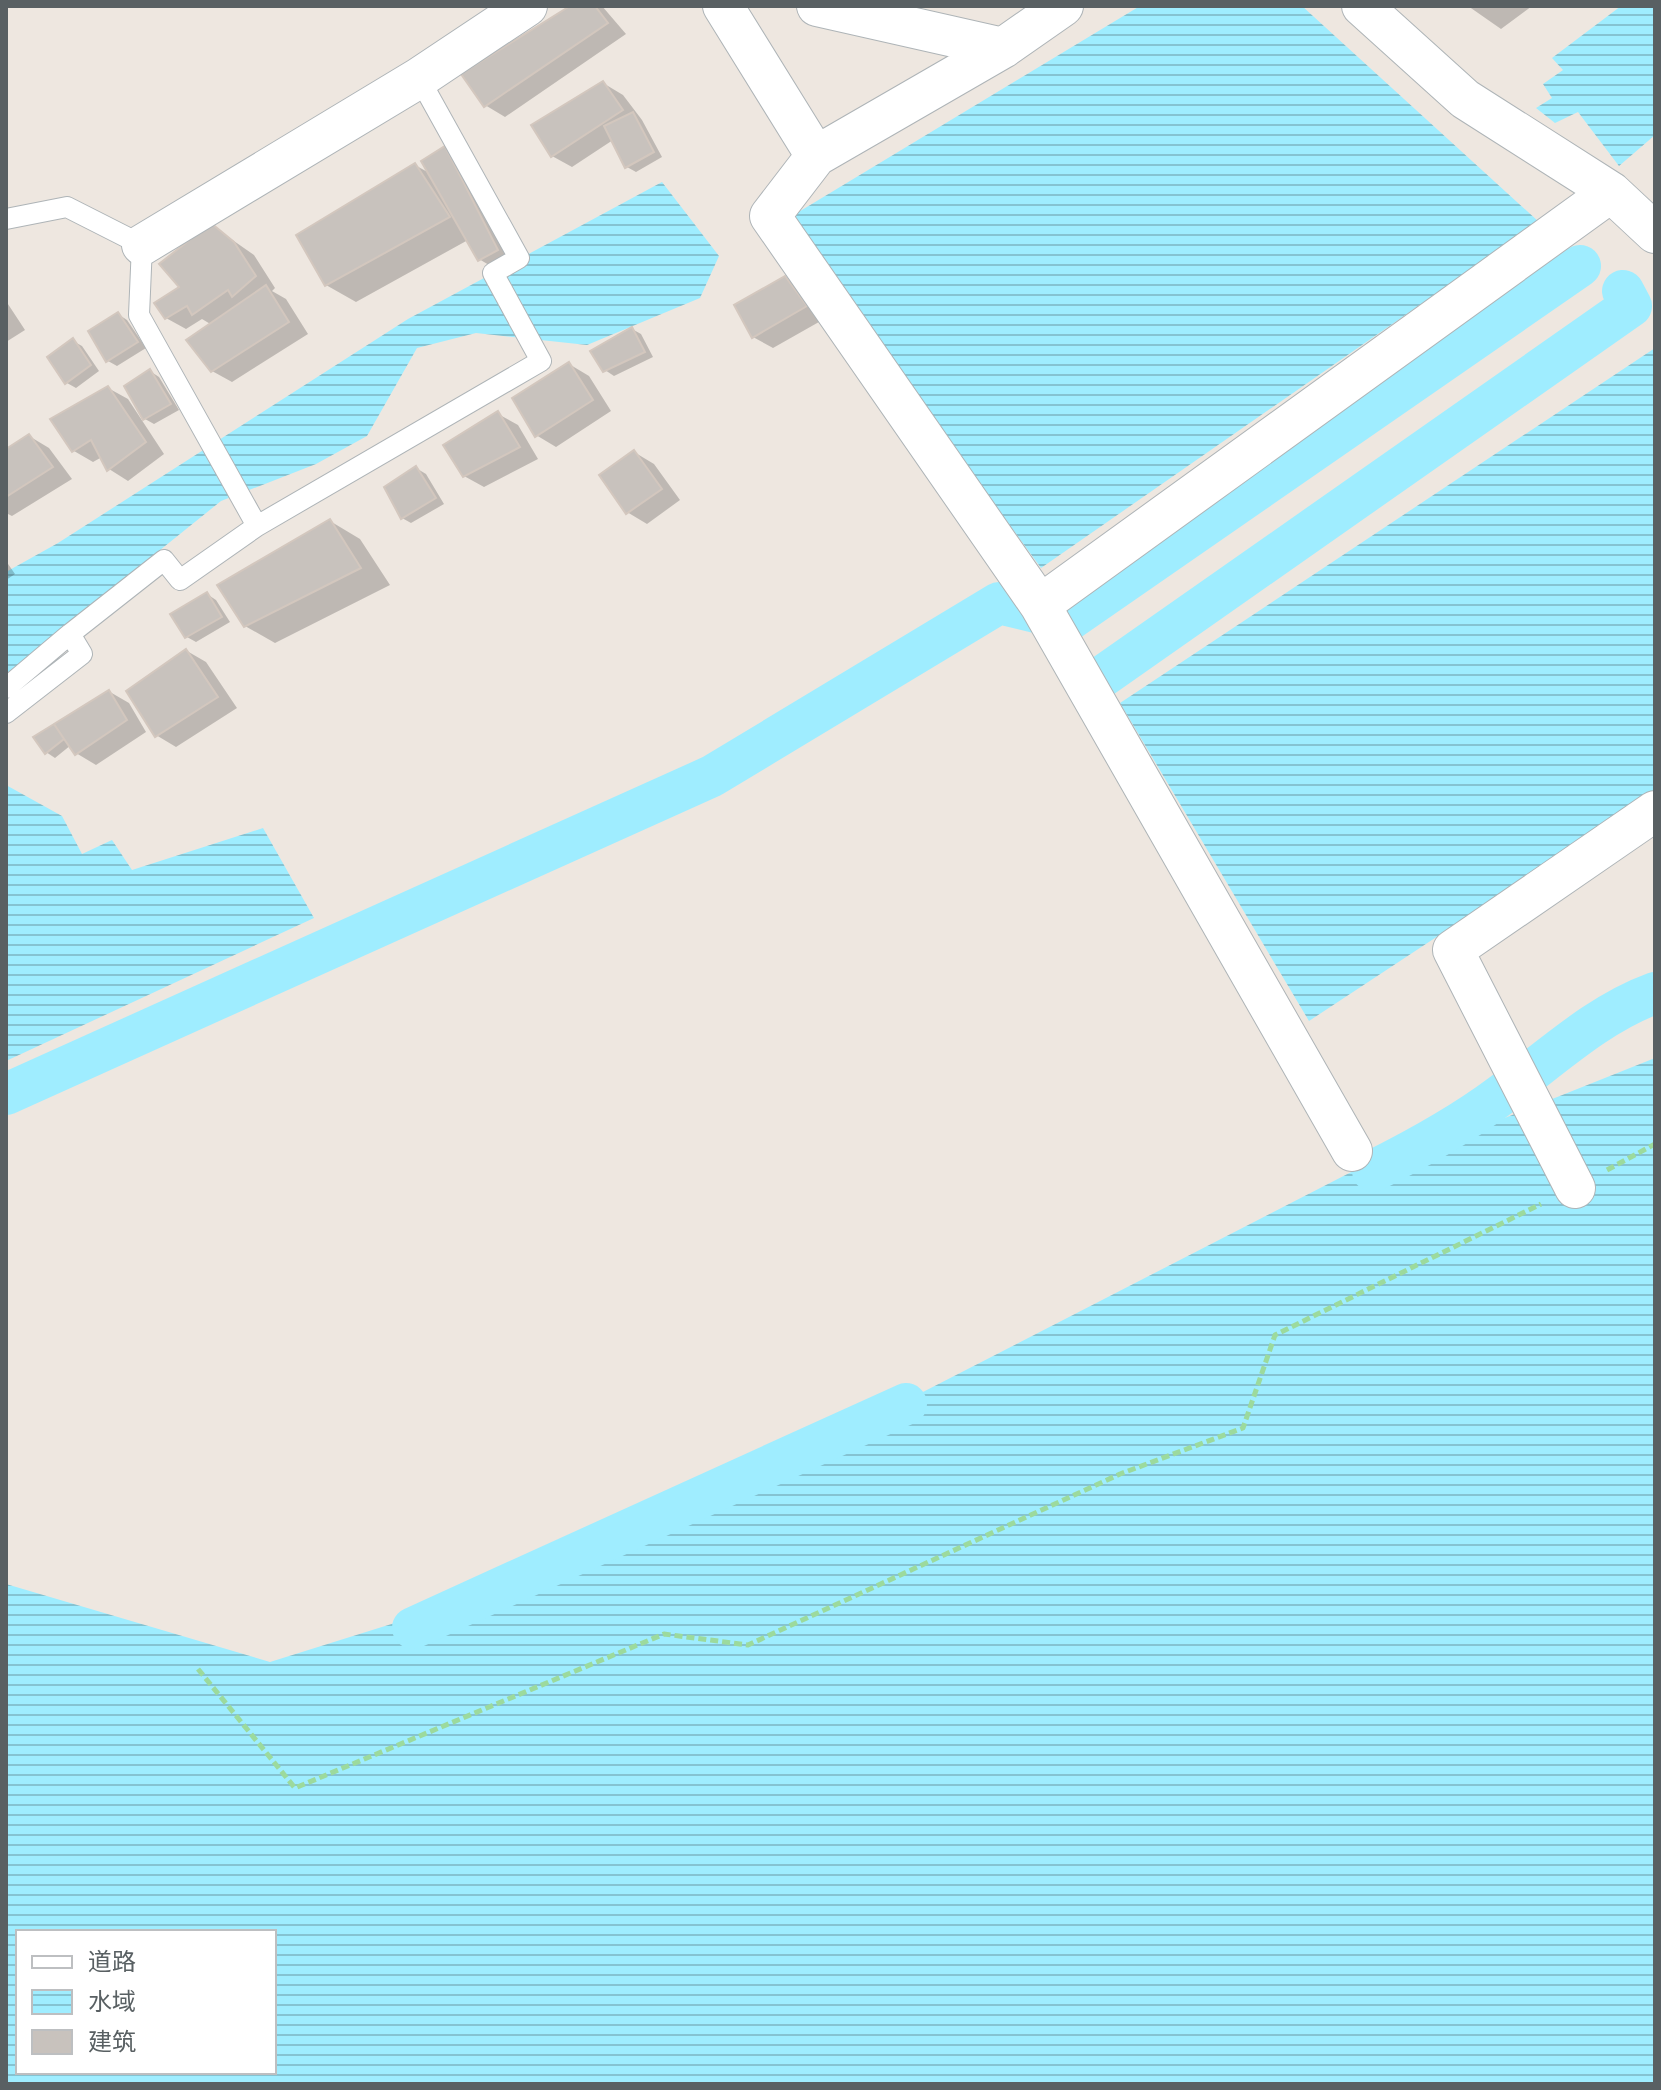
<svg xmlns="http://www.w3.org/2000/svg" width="1661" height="2090" font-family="'Archivo Narrow','Noto Sans SC',sans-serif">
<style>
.water{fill:url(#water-rules);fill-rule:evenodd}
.shadow{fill:#0003}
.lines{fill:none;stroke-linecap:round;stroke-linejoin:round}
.canal{stroke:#9fedff;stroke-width:42}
.building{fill:#c8c2bd;stroke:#d3c7be;stroke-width:2}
.lane-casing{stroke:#aeb4b7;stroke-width:22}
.street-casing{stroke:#aeb4b7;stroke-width:42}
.path{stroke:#9cda9d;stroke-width:5;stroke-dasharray:8 4;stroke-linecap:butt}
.lane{stroke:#fff;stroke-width:20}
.street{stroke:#fff;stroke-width:40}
</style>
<defs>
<pattern id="water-rules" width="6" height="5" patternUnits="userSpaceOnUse" patternTransform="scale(2)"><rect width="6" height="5" fill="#9fedff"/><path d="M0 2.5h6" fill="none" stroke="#85c3d2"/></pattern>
</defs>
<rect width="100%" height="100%" fill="#eee7e0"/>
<path class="water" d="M 1140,6 L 1302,6 L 1539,222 L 1041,568 L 787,219 Z
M 1621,6 L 1655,6 L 1655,135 L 1619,166 L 1578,112 L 1555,123 L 1536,108 L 1552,98 L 1543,84 L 1563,70 L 1552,58 Z
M 662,182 L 719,256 L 700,298 L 587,345 L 476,333 L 417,348 L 367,436 L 316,464 L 221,501 L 6,674 L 6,572 L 58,543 L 408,319 Z
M 1655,348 L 1655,793 L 1309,1021 L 1120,703 Z
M 6,785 L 62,816 L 82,854 L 112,840 L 132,870 L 263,828 L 314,918 L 6,1061 Z
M 1655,1058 L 1655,2084 L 6,2084 L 6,1584 L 270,1662 L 465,1601 L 841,1434 L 1363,1166 L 1497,1121 ZM 18,1932 L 274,1932 L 274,2072 L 18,2072 Z"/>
<path class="shadow" d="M 574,6 L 602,6 L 626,34 L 505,117 L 485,105 Z
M 1468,6 L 1532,6 L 1501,29 Z
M 603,83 L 623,95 L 642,120 L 662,157 L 636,172 L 627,167 L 613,140 L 572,167 L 552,156 Z
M 445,149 L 465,160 L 517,261 L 499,271 L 479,259 L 468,240 L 356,302 L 326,285 L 415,165 L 431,174 Z
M 211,225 L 254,255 L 275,288 L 272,291 L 286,299 L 308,334 L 232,382 L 212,371 L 212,325 L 202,319 L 186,329 L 166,318 Z
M 785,278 L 805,290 L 826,318 L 773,348 L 753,337 Z
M 6,301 L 25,330 L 6,342 Z
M 118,314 L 127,320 L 146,348 L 117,366 L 108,361 Z
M 632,329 L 641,334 L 653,357 L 614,376 L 605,370 Z
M 73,341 L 82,346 L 99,371 L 76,388 L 67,383 Z
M 569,364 L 589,376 L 611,411 L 556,447 L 536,435 Z
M 150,371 L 159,377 L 179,410 L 154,424 L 145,419 Z
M 108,388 L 128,399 L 164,454 L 128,481 L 109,469 L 102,457 L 93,462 L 74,451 Z
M 498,414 L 518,425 L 538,459 L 484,487 L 464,476 Z
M 29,436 L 49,448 L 72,479 L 12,516 L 6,513 L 6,451 Z
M 634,452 L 654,464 L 680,500 L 647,524 L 627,512 Z
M 416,468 L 426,474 L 444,504 L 411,523 L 402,518 Z
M 330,521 L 360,539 L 390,585 L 275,643 L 245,626 Z
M 6,561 L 15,574 L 6,580 Z
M 207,594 L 216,600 L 230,622 L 196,642 L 187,637 Z
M 187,651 L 206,662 L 237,708 L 176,747 L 156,735 Z
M 110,692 L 129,703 L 146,732 L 96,765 L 76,753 L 71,745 L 55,758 L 46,752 L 55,725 Z"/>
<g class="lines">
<path class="canal" d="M 1096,681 L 1631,306 L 1623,291
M 6,1094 L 712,776 L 999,603 L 1069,620 L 1580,266
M 1373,1171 C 1417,1149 1461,1125 1501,1095 C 1550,1059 1597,1014 1655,993
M 413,1628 L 906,1404"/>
</g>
<path class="building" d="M 570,6 L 595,6 L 608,23 L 484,107 L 461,74 Z
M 603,81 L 623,110 L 551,157 L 531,125 Z
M 633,112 L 654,152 L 625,168 L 604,126 Z
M 445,146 L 498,250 L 478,261 L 421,161 Z
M 415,163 L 450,217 L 325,286 L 296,235 Z
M 211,223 L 234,242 L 256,276 L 232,297 L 228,290 L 192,315 L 187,306 L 165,319 L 154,303 L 179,287 L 159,264 Z
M 785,276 L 807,306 L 752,338 L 734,305 Z
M 266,285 L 289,322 L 211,372 L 186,340 Z
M 118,312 L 138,342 L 106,362 L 88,331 Z
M 632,327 L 645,352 L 603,372 L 590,351 Z
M 73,338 L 91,365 L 65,384 L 47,357 Z
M 569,362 L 593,400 L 535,437 L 512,398 Z
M 150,369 L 171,404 L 143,420 L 124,386 Z
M 108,386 L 146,442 L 107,471 L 91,440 L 72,452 L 50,419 Z
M 498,411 L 520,447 L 463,477 L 443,445 Z
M 29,434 L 53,467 L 6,497 L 6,449 Z
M 634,450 L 662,489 L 626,514 L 599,475 Z
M 416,466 L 436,498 L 401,519 L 384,487 Z
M 330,519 L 361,568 L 244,627 L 217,585 Z
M 207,592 L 222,617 L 185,638 L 170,614 Z
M 186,649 L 218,697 L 155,737 L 126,691 Z
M 109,690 L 127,720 L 75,755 L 54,724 Z
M 54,724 L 64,739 L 45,754 L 33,737 Z"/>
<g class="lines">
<defs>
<path id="lane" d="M 6,219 L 67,207 L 142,245 L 139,315 L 257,526 L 541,361 L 493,273 L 519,258 L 419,78
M 6,688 L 70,634
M 6,713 L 82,654 L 70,634 L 164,560 L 180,580 L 257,526"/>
<path id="street" d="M 723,6 L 816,156 L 1003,48 L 1063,6
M 817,6 L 1003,48
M 1362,6 L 1465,99 L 1611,192 L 1655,233
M 816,156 L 770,216 L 1040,605
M 142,245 L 419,78 L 527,6
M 1352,1151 L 1040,605 L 1611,192
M 1575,1188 L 1453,950 L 1655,811"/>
</defs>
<use href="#lane" class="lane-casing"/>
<use href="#street" class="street-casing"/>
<path class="path" d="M 1607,1170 L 1655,1144
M 198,1669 L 295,1788 L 664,1634 L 748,1645 L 1120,1474 L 1243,1428 L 1275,1335 L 1541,1204"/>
<use href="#lane" class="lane"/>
<use href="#street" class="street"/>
</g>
<rect width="1661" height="2090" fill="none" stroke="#596063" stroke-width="16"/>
<rect x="16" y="1930" width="260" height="144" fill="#ffffff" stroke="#bdbfc1" stroke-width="2"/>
<rect x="32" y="1956" width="40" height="12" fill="#ffffff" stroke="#bdbfc1" stroke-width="2"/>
<text x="88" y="1970" font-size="24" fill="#596063">道路</text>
<rect x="32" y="1990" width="40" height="24" fill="url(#water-rules)" stroke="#bdbfc1" stroke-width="2"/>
<text x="88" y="2010" font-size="24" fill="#596063">水域</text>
<rect x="32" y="2030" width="40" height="24" fill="#c8c2bd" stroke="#bdbfc1" stroke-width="2"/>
<text x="88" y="2050" font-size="24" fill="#596063">建筑</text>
</svg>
